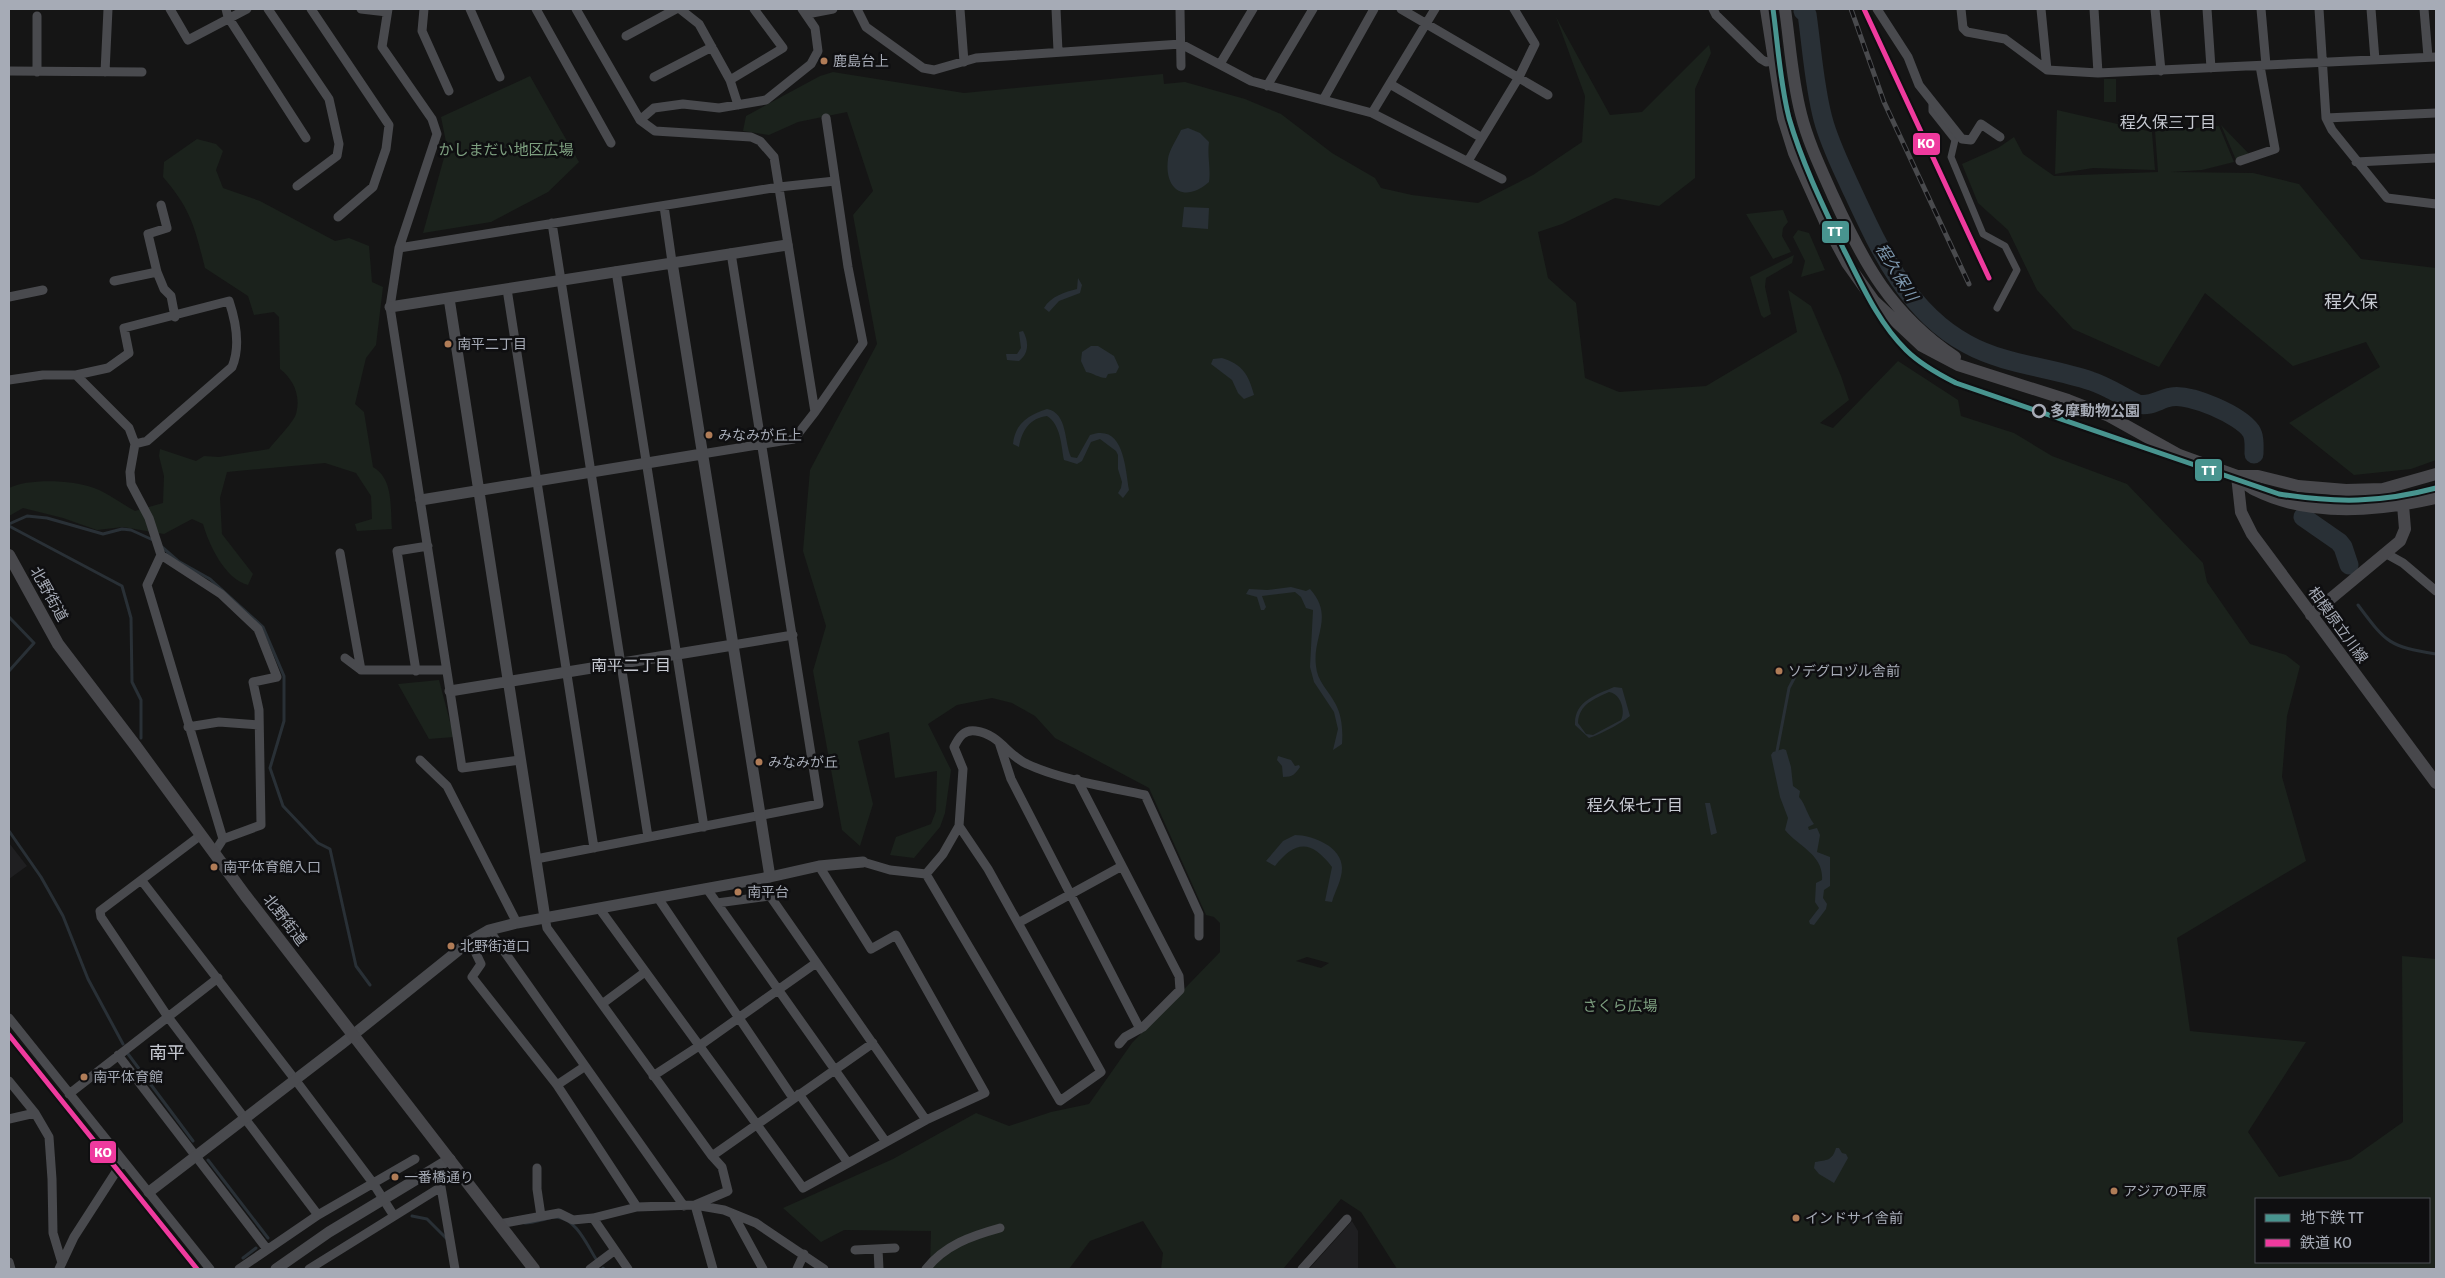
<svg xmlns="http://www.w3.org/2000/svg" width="2445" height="1278" font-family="Signika,'Noto Sans JP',sans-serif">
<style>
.built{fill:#1f1f21}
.green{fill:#1b221c;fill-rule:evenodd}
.water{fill:#293036;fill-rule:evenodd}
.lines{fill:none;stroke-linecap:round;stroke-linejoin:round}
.stream{stroke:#293036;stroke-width:3}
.river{stroke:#293036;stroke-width:19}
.pedestrian{stroke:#494a4e;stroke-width:7}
.minor{stroke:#494a4e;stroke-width:9}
.tertiary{stroke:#494a4e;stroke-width:11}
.secondary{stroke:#48484c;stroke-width:12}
.rail-casing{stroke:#494a4d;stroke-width:5}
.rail{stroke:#0f0f11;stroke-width:3;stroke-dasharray:9;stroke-linecap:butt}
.rail-1-casing{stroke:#0f0f11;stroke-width:9}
.rail-1{stroke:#ef3a9e;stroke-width:5}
.metro-1-casing{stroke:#0f0f11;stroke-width:9}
.metro-1{stroke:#48948f;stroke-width:5}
.bus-dot{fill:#b07c57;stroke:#0f0f11;stroke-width:2}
.stop-dot{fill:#0f0f11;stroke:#a6abb6;stroke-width:2.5}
.labels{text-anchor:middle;stroke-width:5;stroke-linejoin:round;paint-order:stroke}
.bus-label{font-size:14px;fill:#a6abb6;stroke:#0f0f11;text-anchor:start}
.park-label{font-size:15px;fill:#7ea080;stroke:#0f0f11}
.stop-label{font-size:15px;font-weight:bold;fill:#a6abb6;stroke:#0f0f11;text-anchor:start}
.street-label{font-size:15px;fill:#a6abb6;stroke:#0f0f11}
.neighbourhood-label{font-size:16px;fill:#c7cad2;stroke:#0f0f11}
.water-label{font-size:16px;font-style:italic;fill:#7e99b0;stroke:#0f0f11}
.quarter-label{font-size:18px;fill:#c7cad2;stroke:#0f0f11}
.line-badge{stroke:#0f0f11;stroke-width:2}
.badge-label{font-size:14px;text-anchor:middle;font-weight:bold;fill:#fff}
</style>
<rect width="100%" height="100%" fill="#151515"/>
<path class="built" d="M 9,843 L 27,866 L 9,879 Z
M 1352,1221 L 1358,1231 L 1358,1269 L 1309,1269 Z"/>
<path class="green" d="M 1556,17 L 1610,115 L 1642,112 L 1709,45 L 1711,53 L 1695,89 L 1695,178 L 1659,206 L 1615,198 L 1562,224 L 1538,232 L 1548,278 L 1576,303 L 1585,378 L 1619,392 L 1706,386 L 1797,332 L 1788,290 L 1811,306 L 1841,376 L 1849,400 L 1820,423 L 1833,428 L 1898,361 L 1958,400 L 1961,416 L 2014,433 L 2052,456 L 2127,484 L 2203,563 L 2207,582 L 2250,644 L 2286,655 L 2300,666 L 2287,716 L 2282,777 L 2306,861 L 2177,938 L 2190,1031 L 2306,1042 L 2248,1132 L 2279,1177 L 2351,1159 L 2403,1122 L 2402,956 L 2436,959 L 2436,1269 L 1397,1269 L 1361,1212 L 1341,1199 L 1283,1269 L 1161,1269 L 1163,1253 L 1143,1221 L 1090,1241 L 1069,1269 L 930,1269 L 931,1231 L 844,1230 L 821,1242 L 783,1208 L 893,1159 L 976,1113 L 1009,1126 L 1051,1112 L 1089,1104 L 1132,1043 L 1220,952 L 1220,923 L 1214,917 L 1206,915 L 1149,788 L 1055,738 L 1035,716 L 1012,703 L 992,698 L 957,705 L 928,724 L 951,770 L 945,813 L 940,827 L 914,858 L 890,855 L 896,837 L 931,824 L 936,811 L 937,771 L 895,778 L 889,732 L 858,741 L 873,804 L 860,846 L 842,830 L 813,671 L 826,626 L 803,551 L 810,470 L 877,344 L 853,215 L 873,191 L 847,112 L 798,122 L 769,135 L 743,131 L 746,116 L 820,76 L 833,72 L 964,93 L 1163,74 L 1164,84 L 1185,82 L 1245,99 L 1281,114 L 1332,153 L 1375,178 L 1381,188 L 1412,195 L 1478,203 L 1533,175 L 1582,142 L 1585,96 ZM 1307,957 L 1329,963 L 1321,968 L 1296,961 ZM 2256,1199 L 2429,1199 L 2429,1262 L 2256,1262 Z
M 530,76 L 579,162 L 548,192 L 491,222 L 423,233 L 447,147 L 441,117 Z
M 2104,79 L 2116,79 L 2116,102 L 2104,102 Z
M 2057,110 L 2152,132 L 2155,170 L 2093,168 L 2055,174 Z
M 2221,125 L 2251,156 L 2236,160 Z
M 2219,126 L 2234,162 L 2202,170 L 2171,172 L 2253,173 L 2299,184 L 2361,259 L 2436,268 L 2436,460 L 2411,469 L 2354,475 L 2289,423 L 2380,367 L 2366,342 L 2293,366 L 2205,293 L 2159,367 L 2073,329 L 2037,290 L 2008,230 L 1978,203 L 1962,164 L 1998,148 L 2014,137 L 2023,154 L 2054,176 L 2158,172 L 2155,131 Z
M 197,139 L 216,144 L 223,151 L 216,170 L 223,188 L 260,201 L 335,241 L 349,238 L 369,246 L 372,282 L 383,287 L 376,345 L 366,358 L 355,404 L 364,412 L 373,467 C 394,479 390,508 392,529 L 357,531 L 355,524 L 372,519 L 371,496 L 356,473 L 325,463 L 227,472 L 220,498 L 222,534 L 253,574 L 248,585 C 225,579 209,545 203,524 L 192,519 L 164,534 L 123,527 L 97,530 L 63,518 L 23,508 L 9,516 L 9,488 C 29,478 73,480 94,488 C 108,493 122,504 135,511 L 163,503 L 164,476 L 159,456 L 160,449 L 196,461 L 204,456 L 219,457 L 269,449 C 276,440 293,423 296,414 C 301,396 294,380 280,369 L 279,317 L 274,312 L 254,315 L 248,296 L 205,268 C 195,228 191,209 163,177 L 164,162 Z
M 1783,210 L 1788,222 L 1783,228 L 1782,236 L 1791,252 L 1773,259 L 1746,214 Z
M 1798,230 L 1809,233 L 1825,270 L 1801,277 L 1805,261 L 1793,237 Z
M 1794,255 L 1792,263 L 1766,278 L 1765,287 L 1771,314 L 1764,318 L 1761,315 L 1750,277 Z
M 439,680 L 454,737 L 429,739 L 398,684 Z"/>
<path class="water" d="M 1188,128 L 1200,133 L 1209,142 C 1207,156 1211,169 1209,182 C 1184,204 1164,189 1168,159 C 1169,150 1177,139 1181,130 Z
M 1184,207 L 1209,208 L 1208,229 L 1182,227 Z
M 1078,278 L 1082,285 L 1080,293 L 1059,301 L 1049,312 L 1044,308 C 1051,296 1065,292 1077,289 Z
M 1023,331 C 1029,342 1029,353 1019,361 L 1007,360 L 1006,354 L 1017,354 L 1021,348 L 1019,332 Z
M 1091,346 L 1098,346 L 1114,356 L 1119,367 L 1116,373 L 1108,374 L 1106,378 C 1099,378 1093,373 1086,372 L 1081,361 L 1082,352 Z
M 1222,358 C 1242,364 1249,375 1254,395 L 1244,399 L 1238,393 L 1232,380 L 1211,364 L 1213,359 Z
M 1047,409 C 1068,413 1064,442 1071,457 L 1077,458 L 1090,435 C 1124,423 1125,467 1129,490 L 1123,498 L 1118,493 L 1121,488 L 1122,482 L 1118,469 L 1118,455 L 1116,451 L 1100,439 L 1091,442 L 1082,461 L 1077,464 L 1064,460 C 1061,445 1061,425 1047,416 C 1030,418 1022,430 1019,447 L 1013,444 C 1015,423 1029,415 1047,409 Z
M 1291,587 L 1306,591 L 1310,589 C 1335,617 1312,636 1316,666 C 1317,681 1328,690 1335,703 C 1342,715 1343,731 1342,744 L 1333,750 L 1338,729 L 1334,712 L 1314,682 L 1310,667 L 1313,610 L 1306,608 L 1301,597 L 1295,592 L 1262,596 L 1266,607 L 1264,610 L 1261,610 L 1257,597 L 1246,594 L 1249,589 L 1267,590 Z
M 1614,687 L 1622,688 L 1630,716 C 1622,723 1599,735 1589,738 L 1575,725 C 1574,701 1596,695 1614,687 ZM 1609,692 C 1620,693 1626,710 1621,720 L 1593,735 L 1586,734 L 1578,723 C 1579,704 1594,699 1609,692 Z
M 1783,749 L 1786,750 L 1791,767 L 1793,786 L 1800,791 L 1799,797 C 1806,805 1807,815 1814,824 L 1808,827 L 1809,830 L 1817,828 L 1820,835 L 1817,852 L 1830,857 L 1830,886 L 1824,890 L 1823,898 L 1827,904 L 1826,909 L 1814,925 L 1810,924 L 1809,921 L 1819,908 L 1815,902 L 1816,883 L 1822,880 C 1824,855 1799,847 1785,830 L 1788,818 L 1780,797 L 1771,755 L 1773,752 Z
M 1278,756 L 1291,760 L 1295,766 L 1299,765 L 1300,767 C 1295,774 1293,777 1283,777 L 1282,766 L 1277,760 Z
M 1705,803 L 1710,803 L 1717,833 L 1711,835 Z
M 1295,835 C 1313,835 1342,847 1342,868 C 1342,880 1335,891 1332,902 L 1325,901 L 1332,867 C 1311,840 1296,840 1275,866 L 1266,861 L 1283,841 Z
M 1836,1148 L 1839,1148 L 1842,1153 L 1846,1154 L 1848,1158 L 1834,1183 L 1819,1174 L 1814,1168 L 1815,1162 C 1827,1160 1832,1161 1836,1148 Z"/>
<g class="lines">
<path class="stream" d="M 9,524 L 27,516 L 47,518 L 103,534 L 122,529 L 131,530 L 153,540
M 9,526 L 122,586 L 131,618 L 132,682 L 141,700 L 141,738
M 162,547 L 178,561 L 210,579 L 263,627 L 284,676 L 284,721 L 270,768 L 283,806 L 318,843 L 330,849 L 356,966 L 370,985
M 2358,605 C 2387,644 2389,646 2436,654
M 9,617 L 34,643 L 9,671
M 1777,751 L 1789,688 L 1799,669
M 9,831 L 41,877 L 63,916 L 88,979 L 123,1044
M 128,1054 L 193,1141
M 208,1160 L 268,1238
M 412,1216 L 427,1219 L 447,1239
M 525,1223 C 533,1223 551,1217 556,1217 C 576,1218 587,1245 596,1259
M 243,1258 L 256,1248
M 603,1268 L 604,1269"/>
<path class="river" d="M 1803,11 L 1807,14 C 1812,49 1814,85 1823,119 C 1829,142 1840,164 1850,186 C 1878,246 1906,311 1967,344 C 2005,365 2050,367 2091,381 C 2107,386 2123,397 2138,404 C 2151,407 2159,399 2171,397 C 2190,393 2240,415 2251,431 C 2255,437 2254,447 2254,454
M 2303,517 L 2339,542 L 2343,547 L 2349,565"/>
<path class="pedestrian" d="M 1932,101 L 1932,111 L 1955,140 L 1951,157 L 1983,234 L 2005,246 L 2017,270 L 1997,308"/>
<path class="minor" d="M 170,9 L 188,40 L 247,9
M 226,9 L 228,17 L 306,138
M 268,9 L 329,99 L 339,144 L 337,156 L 297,186
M 311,9 L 389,125 L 386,149 L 373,187 L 338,217
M 361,9 L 387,12
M 388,9 L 382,47 L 432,119 L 437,134 L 399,248 L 390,307 L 462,768 L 520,760
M 424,9 L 422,31 L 449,91
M 470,9 L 500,77
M 536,9 L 611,143
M 576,9 L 640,120
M 680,9 L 699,24 L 730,80 L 738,105
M 857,9 L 866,27 L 923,68 L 934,70 L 976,58 L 1181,44 L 1251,81 L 1372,113 L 1502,179
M 960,9 L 964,62
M 1056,9 L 1058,51
M 1180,9 L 1181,66
M 1401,9 L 1548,95
M 1713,9 L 1716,15 L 1761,59 L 1766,62 L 1773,61
M 1877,9 L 1908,57 L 1919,85 L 1962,139 L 1971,140 L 1981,124 L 2000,137
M 1961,9 L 1963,28 L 1967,32 L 2005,39 L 2047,70 L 2098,73 L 2436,57
M 2041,9 L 2047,70
M 2094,9 L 2098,73
M 2155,9 L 2161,71
M 2207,9 L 2211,68
M 2261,9 L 2266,65
M 2319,9 L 2326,118 L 2332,130 L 2387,198 L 2436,204
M 2371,9 L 2375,60
M 2424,9 L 2428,57
M 807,14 L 833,9
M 626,36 L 676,9
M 1220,64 L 1253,9
M 9,71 L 142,72
M 37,72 L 37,16
M 105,72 L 108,9
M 654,77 L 712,47
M 730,80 L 783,48 L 754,9
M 1390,84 L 1482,138
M 1267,86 L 1313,9
M 1323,100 L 1374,9
M 1372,113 L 1435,9
M 2326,118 L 2436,113
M 1468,161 L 1519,77 L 1535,44 L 1514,9
M 2240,161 L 2275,149 L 2260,66
M 2356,162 L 2436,158
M 161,205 L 167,228 L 148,234 L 157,272 L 164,289 L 171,296 L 175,317
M 664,206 L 672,262
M 552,223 L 648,837
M 399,248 L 779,187 L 835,181
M 616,271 L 704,827
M 114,281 L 157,272
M 507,289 L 594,848
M 9,297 L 43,290
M 76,375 L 129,428 L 135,444 L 130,472 L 131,484 L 149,518 L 161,555 L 221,594 L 258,629 L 277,677 L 253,682 L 259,710 L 261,825 L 223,839 L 214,853
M 9,380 L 43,375 L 76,375 L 108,368 L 129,353 L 124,328 L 229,301 C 236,322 241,346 232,367 L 147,441 L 135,444
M 815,412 L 863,343 L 848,267 L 826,118
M 702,454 L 794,439 L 815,412 L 774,157 L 760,141 L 751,137 L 655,131 L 640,120 L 654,108 L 683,104 L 719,108 L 766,100 L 811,64 L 818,51 L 815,28 L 802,9
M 340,553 L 361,670 L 446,670
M 2385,553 L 2403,563 L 2436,591
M 161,555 L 147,585 L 223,839
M 733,645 L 793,635
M 345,658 L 361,670
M 416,671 L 397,551 L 428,546
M 188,727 L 219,722 L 258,725
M 999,742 L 1011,779 L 1140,1029
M 420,760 L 447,786 L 517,923
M 1077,779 L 1179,976 L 1180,990 L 1143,1027 L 1125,1037 L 1119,1044
M 201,835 L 100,911 L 101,917 L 168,1017 L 318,1215
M 536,859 L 819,804 L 731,253
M 863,862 L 890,870 L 926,874 L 943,854 L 959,826 L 963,769 L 954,747 C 959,737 964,729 976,731 C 999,734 1008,756 1027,764 C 1061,780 1108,787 1145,795 L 1199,914 L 1199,936
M 926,874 L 1060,1101 L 1101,1072 L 988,869 L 959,826
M 142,881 L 300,1086 L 373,1183 L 394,1216
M 707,889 L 886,1142
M 658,898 L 793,1098
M 717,903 L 770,896 L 926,1120
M 599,908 L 803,1188 L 926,1120 L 985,1093 L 896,935 L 871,949 L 819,866
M 545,918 L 547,928 L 712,1156 L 873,1043
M 1018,923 L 1122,866
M 489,930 L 684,1206
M 470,941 L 481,964 L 472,977 L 557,1085 L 637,1207
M 602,1004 L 645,972
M 9,1018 L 210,1269
M 118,1055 L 267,1249
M 653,1076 L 699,1046 L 816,963
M 9,1081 L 35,1113 L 49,1137 L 52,1179 L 53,1233 L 62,1263
M 557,1085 L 584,1067
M 69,1094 L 218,978
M 799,1094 L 848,1163
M 9,1119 L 35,1113
M 712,1156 L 722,1167 L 728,1191 L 695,1205 L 713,1269
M 537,1168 L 537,1189 L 541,1216
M 733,1214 L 763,1269
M 593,1218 L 628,1269
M 499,1224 L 559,1213 L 573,1220 L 593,1218 L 637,1207 L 695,1205 L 724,1210 L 756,1223 L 824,1269
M 878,1249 L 879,1269
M 855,1250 L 895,1248
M 9,1262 L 11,1269
M 59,1269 L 74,1237 L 123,1161
M 239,1269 L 318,1215 L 415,1159
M 309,1269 L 441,1187 L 455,1269
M 590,1269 L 614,1251
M 797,1269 L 804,1254
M 926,1269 C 945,1245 971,1236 1000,1228
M 1302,1269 L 1347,1219"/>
<path class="tertiary" d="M 672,262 L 770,877
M 449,298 L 545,918
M 390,307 L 787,245
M 421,500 L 702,454
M 450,691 L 733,645
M 149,1192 L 343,1043 L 470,941 L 489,930 L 517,923 L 770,877 L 819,866 L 863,862
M 276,1269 L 329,1232 L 450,1159"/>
<path class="secondary" d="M 1766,9 L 1783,118 L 1794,153 L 1826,224 L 1847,263 L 1874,301 L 1922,346 L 1958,365 L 2068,400 L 2109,416 L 2179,455 L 2237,476 L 2258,476 L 2298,486 L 2346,490 L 2383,489 L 2436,474
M 1785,9 C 1790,44 1792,80 1801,114 C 1808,142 1821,169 1833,196 C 1864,264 1891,314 1955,357
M 2237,476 L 2241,512 L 2252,534 L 2436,783
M 2237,476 C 2242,480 2248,487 2255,490 C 2309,517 2379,511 2436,498
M 9,555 L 58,644 L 135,745 L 245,895 L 534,1269
M 2311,615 L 2400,541 L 2405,529 L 2403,505"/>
<defs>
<path id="rail" d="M 1851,9 L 1884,102 L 1969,284"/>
</defs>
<use href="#rail" class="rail-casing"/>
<use href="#rail" class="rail"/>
<defs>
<path id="rail-1" d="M 1864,9 L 1989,278
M 9,1035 L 197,1269"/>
</defs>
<use href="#rail-1" class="rail-1-casing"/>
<use href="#rail-1" class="rail-1"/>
<defs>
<path id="metro-1" d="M 1773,9 C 1778,45 1780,83 1789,118 C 1802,163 1824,208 1844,250 C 1862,285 1878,322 1906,350 C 1920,364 1938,374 1956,383 L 2279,494 C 2336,503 2380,503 2436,488"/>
</defs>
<use href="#metro-1" class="metro-1-casing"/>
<use href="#metro-1" class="metro-1"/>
</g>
<g class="bus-dot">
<circle cx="824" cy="61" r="4.5"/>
<circle cx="448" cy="344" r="4.5"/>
<circle cx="709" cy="435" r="4.5"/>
<circle cx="1779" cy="671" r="4.5"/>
<circle cx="759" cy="762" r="4.5"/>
<circle cx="214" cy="867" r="4.5"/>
<circle cx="738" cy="892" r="4.5"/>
<circle cx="451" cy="946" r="4.5"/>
<circle cx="84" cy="1077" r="4.5"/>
<circle cx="395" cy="1177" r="4.5"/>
<circle cx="2114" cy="1191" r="4.5"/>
<circle cx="1796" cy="1218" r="4.5"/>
</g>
<circle class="stop-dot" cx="2039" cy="411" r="6"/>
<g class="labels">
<g class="bus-label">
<text x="833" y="66">鹿島台上</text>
<text x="457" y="349">南平二丁目</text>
<text x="718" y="440">みなみが丘上</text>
<text x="1788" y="676">ソデグロヅル舎前</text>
<text x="768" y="767">みなみが丘</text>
<text x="223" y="872">南平体育館入口</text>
<text x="747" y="897">南平台</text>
<text x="460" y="951">北野街道口</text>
<text x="93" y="1082">南平体育館</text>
<text x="404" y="1182">一番橋通り</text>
<text x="2123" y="1196">アジアの平原</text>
<text x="1805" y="1223">インドサイ舎前</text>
</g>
<g class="park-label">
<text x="506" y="155">かしまだい地区広場</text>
<text x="1620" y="1011">さくら広場</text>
</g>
<g class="stop-label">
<text x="2050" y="416">多摩動物公園</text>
</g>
<g class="street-label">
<text transform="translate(49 594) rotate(61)" y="5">北野街道</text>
<text transform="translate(2338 625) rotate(54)" y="5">相模原立川線</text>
<text transform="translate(285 920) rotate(52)" y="5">北野街道</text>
</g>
<g class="neighbourhood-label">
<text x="2168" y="128">程久保三丁目</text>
<text x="631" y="671">南平二丁目</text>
<text x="1635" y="811">程久保七丁目</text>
</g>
<g class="water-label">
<text transform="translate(1897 272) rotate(58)" y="6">程久保川</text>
</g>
<g class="quarter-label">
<text x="2351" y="308">程久保</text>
<text x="167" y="1059">南平</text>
</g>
</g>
<g class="line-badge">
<rect x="1912" y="132" width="29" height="24" rx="5" fill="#ef3a9e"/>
<rect x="1821" y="220" width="29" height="24" rx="5" fill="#48948f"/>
<rect x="2194" y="458" width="29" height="24" rx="5" fill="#48948f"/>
<rect x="89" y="1140" width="28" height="24" rx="5" fill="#ef3a9e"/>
</g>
<g class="badge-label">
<text x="1926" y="148">KO</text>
<text x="1835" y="236">TT</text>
<text x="2209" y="475">TT</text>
<text x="103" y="1157">KO</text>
</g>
<rect width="2445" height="1278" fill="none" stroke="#a6abb6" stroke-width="20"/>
<rect x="2255" y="1198" width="175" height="65" fill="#0f0f11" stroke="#4b4d53"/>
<rect x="2265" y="1214" width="25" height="8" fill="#48948f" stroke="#4b4d53"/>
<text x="2300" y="1223" font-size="15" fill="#a6abb6">地下鉄 TT</text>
<rect x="2265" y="1239" width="25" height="8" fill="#ef3a9e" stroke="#4b4d53"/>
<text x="2300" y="1248" font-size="15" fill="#a6abb6">鉄道 KO</text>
</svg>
